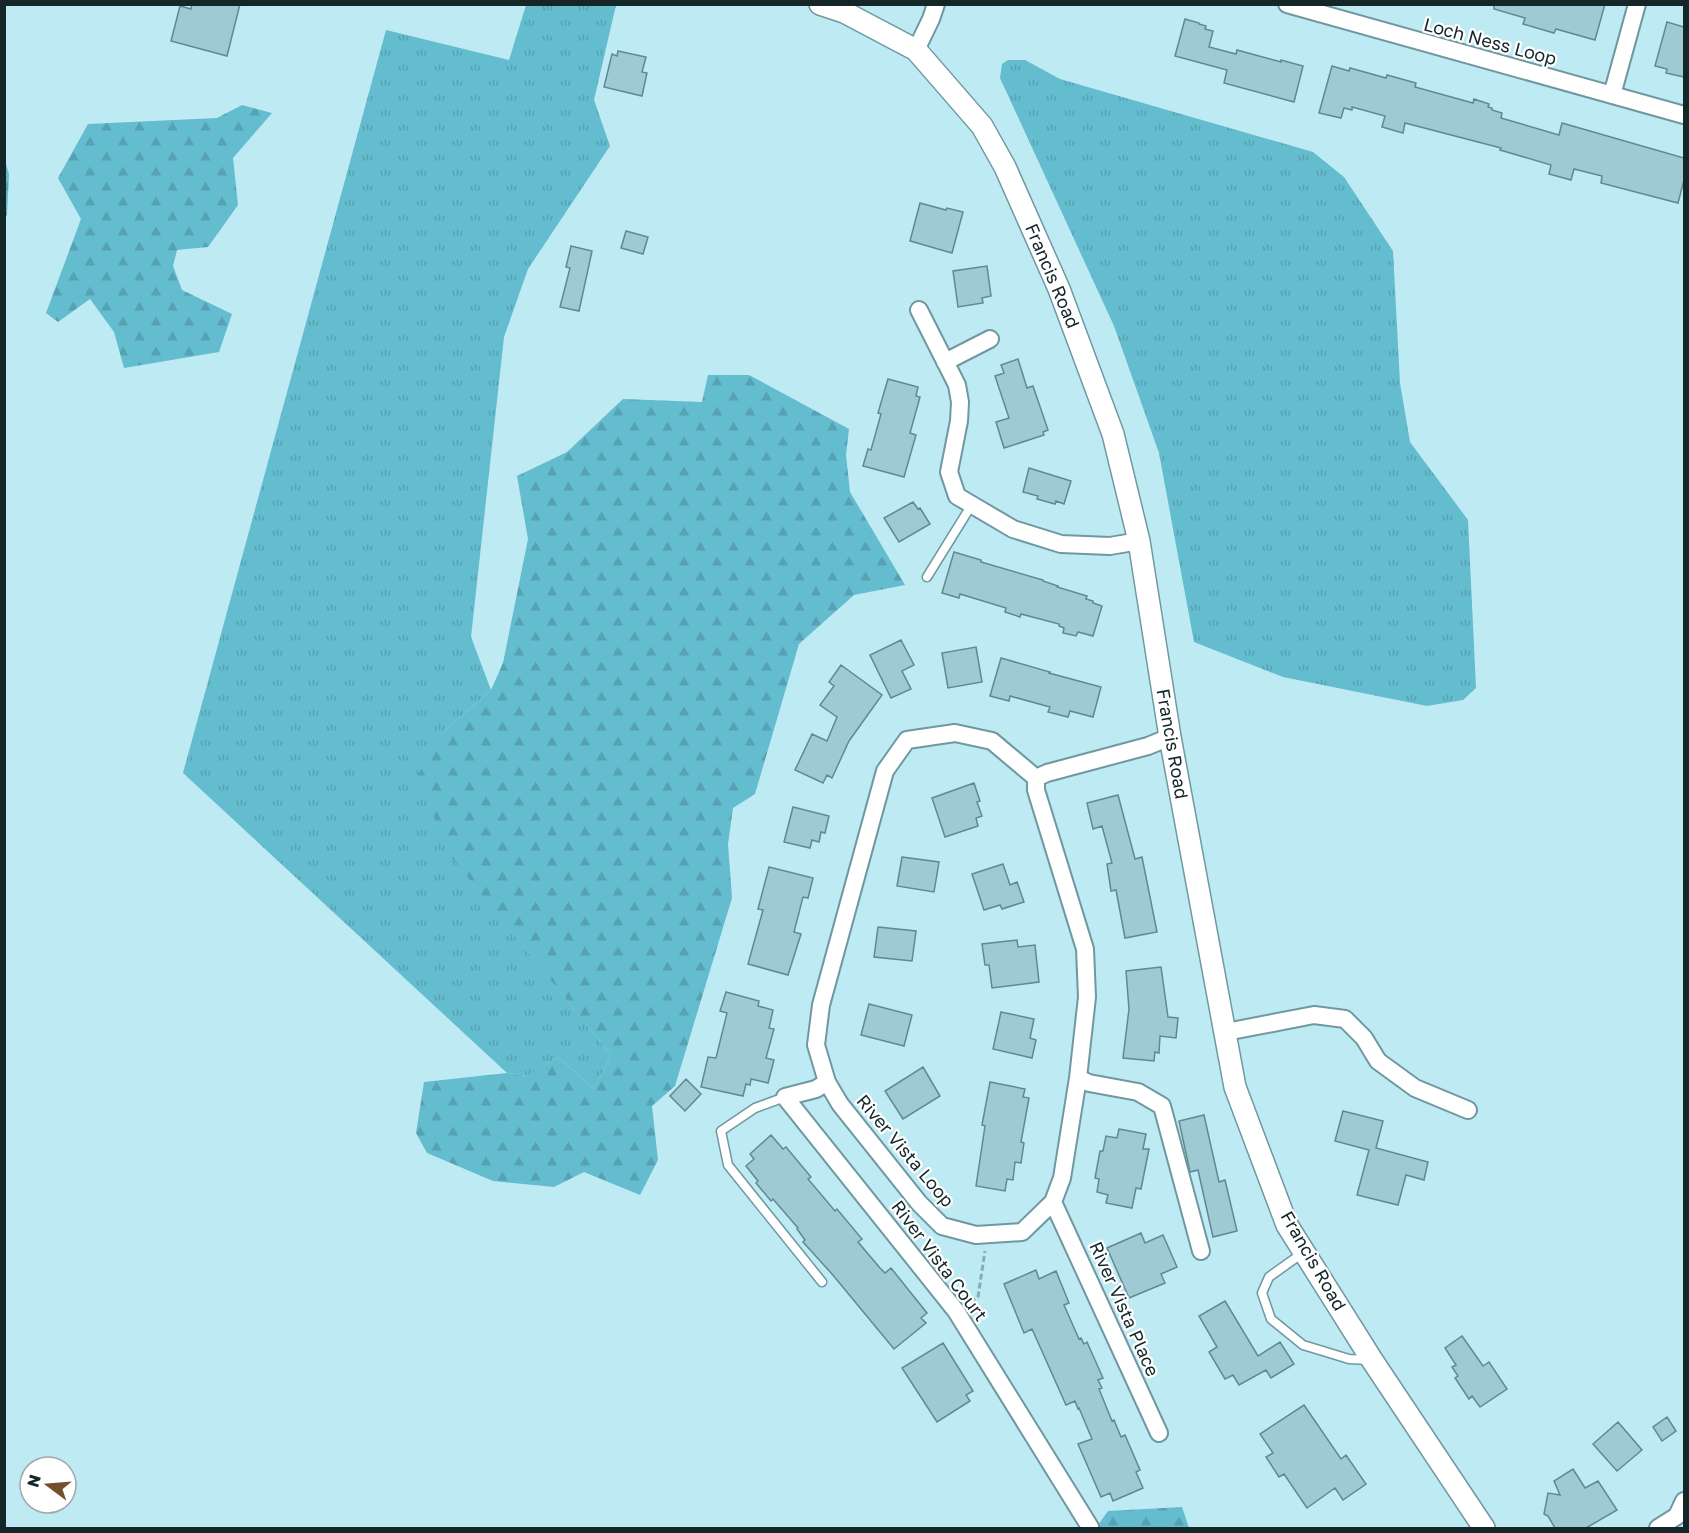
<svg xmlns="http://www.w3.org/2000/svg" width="1689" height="1533" font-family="'Golos Text',sans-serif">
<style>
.grass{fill:url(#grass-tufts)}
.forest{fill:url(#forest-firs)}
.building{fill:#9fc9d3;stroke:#608992;stroke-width:1.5}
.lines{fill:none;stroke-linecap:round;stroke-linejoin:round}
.service-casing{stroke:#6f98a1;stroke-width:11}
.minor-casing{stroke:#6f98a1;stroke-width:20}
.tertiary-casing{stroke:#6f98a1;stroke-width:24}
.path{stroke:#89adb4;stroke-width:3;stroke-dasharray:6 3;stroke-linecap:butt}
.service{stroke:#fff;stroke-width:8}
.minor{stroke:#fff;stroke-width:16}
.tertiary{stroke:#fff;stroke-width:21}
.labels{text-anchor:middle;stroke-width:4.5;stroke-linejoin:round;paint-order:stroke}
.street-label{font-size:18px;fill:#152629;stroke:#fff}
</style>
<defs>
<pattern id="grass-tufts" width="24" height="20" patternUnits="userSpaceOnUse" patternTransform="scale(1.5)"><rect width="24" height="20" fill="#64bccf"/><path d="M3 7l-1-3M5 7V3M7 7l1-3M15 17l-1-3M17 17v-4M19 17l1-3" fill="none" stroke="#56a1b2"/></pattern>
<pattern id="forest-firs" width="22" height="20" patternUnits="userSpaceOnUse" patternTransform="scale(1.5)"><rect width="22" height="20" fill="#64bccf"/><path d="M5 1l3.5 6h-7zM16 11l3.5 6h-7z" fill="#56a1b2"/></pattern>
</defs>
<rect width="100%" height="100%" fill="#beeaf3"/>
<path class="grass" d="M 526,5 L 616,5 L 594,100 L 610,146 L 528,269 L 504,337 L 471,637 L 491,690 L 441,734 L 449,853 L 611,1055 L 594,1089 L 558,1057 L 528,1076 L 507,1073 L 183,773 L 386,30 L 509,60 Z
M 1008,60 L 1025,60 L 1060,79 L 1313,152 L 1344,177 L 1393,251 L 1400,383 L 1410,442 L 1468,520 L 1476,688 L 1463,700 L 1427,706 L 1283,677 L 1194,642 L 1159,453 L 1114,326 L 1000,78 L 1002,64 Z"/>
<path class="forest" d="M 242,105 L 272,113 L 233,158 L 238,205 L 208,247 L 177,250 L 173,266 L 182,290 L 232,314 L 219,352 L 124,368 L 114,332 L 90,299 L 58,322 L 46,313 L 81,219 L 58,178 L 88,124 L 217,118 Z
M 5,161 L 9,174 L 7,215 L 5,217 Z
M 708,375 L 749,375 L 849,429 L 846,455 L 850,492 L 905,585 L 854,595 L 799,644 L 755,794 L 733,808 L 728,844 L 732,898 L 675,1086 L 652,1106 L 658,1160 L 640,1195 L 584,1172 L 554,1187 L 493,1181 L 427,1153 L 416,1133 L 424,1082 L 507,1073 L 527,1076 L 558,1057 L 594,1089 L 611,1055 L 448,853 L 418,775 L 441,734 L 491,690 L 503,663 L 528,539 L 517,476 L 567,452 L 623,399 L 702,402 Z
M 1182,1507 L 1189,1528 L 1096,1528 L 1108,1511 Z"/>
<path class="building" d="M 192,4 L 240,4 L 227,56 L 171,41 L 180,6 L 191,9 Z
M 1494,4 L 1605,4 L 1595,40 L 1556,29 L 1554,33 L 1523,24 L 1525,18 L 1494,9 Z
M 1185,19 L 1199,23 L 1199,24 L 1206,26 L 1205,29 L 1213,31 L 1209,47 L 1236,54 L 1237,50 L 1281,62 L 1281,60 L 1303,66 L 1294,102 L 1224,83 L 1227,70 L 1175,56 Z
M 1667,22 L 1684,27 L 1684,77 L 1666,73 L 1667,69 L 1655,66 Z
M 618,51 L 646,57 L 642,72 L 647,73 L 642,96 L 604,87 L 612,54 L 617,56 Z
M 1332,66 L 1349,71 L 1350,68 L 1386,78 L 1387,75 L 1416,83 L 1415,87 L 1473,103 L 1474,99 L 1489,104 L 1488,107 L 1492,108 L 1492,110 L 1502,113 L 1501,118 L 1559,135 L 1562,123 L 1684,158 L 1684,180 L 1678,203 L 1601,183 L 1602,176 L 1574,169 L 1571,180 L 1549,174 L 1551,165 L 1500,150 L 1501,148 L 1405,123 L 1403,133 L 1382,127 L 1385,116 L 1352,107 L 1352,110 L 1344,108 L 1341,118 L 1319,113 Z
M 920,203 L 946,210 L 947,208 L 963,212 L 952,253 L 910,241 Z
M 626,231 L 648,237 L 643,254 L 621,248 Z
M 571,246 L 592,251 L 579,311 L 560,307 L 570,268 L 566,267 Z
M 987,266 L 991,296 L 982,298 L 983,303 L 958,307 L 953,271 Z
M 1018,359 L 1027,388 L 1033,386 L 1048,430 L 1043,432 L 1044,435 L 1004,448 L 996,422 L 1009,418 L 995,376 L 1004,373 L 1001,365 Z
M 888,379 L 918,387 L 916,396 L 920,397 L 910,433 L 916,435 L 904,477 L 863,466 L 868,449 L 871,450 L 881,414 L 878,413 Z
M 1029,468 L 1071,481 L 1064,504 L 1056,501 L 1055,504 L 1037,499 L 1038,496 L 1023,492 Z
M 913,502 L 918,509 L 920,508 L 930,524 L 899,542 L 884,518 Z
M 954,552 L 981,560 L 981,562 L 1043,580 L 1043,581 L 1058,586 L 1057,587 L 1087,596 L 1086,599 L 1093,601 L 1093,603 L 1102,606 L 1093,636 L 1078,632 L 1076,636 L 1063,633 L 1064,628 L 1059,626 L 1059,624 L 1021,614 L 1020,617 L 1005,612 L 1006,608 L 960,594 L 959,598 L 942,593 Z
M 901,640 L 914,665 L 902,671 L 911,689 L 891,698 L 870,655 Z
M 976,647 L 982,682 L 948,688 L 942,653 Z
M 1001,658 L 1050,672 L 1049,673 L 1101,687 L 1093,717 L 1070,711 L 1068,717 L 1048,712 L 1050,707 L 1010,696 L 1009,701 L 990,696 Z
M 841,665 L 882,695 L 849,741 L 832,778 L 827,775 L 823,783 L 795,770 L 812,734 L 827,741 L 837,717 L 820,705 L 834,686 L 829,682 Z
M 974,783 L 980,801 L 977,802 L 982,816 L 976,818 L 978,826 L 945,837 L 932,798 Z
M 1118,795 L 1135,859 L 1142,857 L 1157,932 L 1125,938 L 1116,890 L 1111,891 L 1107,864 L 1112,863 L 1102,826 L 1093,829 L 1087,803 Z
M 793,807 L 829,816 L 825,833 L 821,832 L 819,842 L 812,840 L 810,848 L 784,842 Z
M 902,857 L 939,862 L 934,892 L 897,886 Z
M 1003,864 L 1010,885 L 1017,882 L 1024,902 L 1002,909 L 1000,905 L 984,910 L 972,874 Z
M 769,867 L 813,878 L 808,898 L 803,897 L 794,932 L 801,934 L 788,975 L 748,964 L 763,910 L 758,909 Z
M 878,927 L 916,931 L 912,961 L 874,957 Z
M 1017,940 L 1018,947 L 1035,945 L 1039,982 L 992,988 L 989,965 L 985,965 L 982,944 Z
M 1161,967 L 1168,1017 L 1178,1018 L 1176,1038 L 1160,1036 L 1159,1053 L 1155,1052 L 1154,1061 L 1123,1058 L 1129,1009 L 1126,971 Z
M 726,992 L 759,1001 L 758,1006 L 773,1010 L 769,1028 L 774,1029 L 766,1058 L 774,1060 L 768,1083 L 751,1079 L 750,1085 L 746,1084 L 743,1096 L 701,1087 L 708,1057 L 716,1058 L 727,1013 L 720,1011 Z
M 869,1004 L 912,1015 L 904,1046 L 861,1035 Z
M 1001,1012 L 1034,1019 L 1030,1038 L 1036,1040 L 1032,1058 L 993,1049 Z
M 923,1067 L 940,1096 L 903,1119 L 885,1091 Z
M 686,1079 L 701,1094 L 685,1111 L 670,1096 Z
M 990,1082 L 1025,1089 L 1023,1097 L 1029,1098 L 1021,1142 L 1024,1143 L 1021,1163 L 1015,1162 L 1013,1180 L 1007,1179 L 1005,1191 L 976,1186 L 985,1126 L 982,1125 Z
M 1343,1111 L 1383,1121 L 1376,1148 L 1428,1162 L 1424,1180 L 1406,1175 L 1398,1205 L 1357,1195 L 1369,1150 L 1335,1141 Z
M 1204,1115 L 1219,1182 L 1225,1180 L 1237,1231 L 1213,1237 L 1198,1170 L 1190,1172 L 1179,1121 Z
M 1119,1129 L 1146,1134 L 1143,1149 L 1149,1149 L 1141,1189 L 1136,1188 L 1132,1208 L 1106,1203 L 1108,1195 L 1097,1192 L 1099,1179 L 1095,1178 L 1100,1151 L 1103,1151 L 1106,1136 L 1117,1138 Z
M 771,1135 L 783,1149 L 786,1147 L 811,1177 L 808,1179 L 835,1211 L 837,1209 L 862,1239 L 858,1242 L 880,1268 L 885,1273 L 891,1268 L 927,1313 L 921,1318 L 926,1323 L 894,1349 L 832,1274 L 803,1242 L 805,1240 L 797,1229 L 798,1228 L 773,1199 L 771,1201 L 756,1183 L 758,1181 L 746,1166 L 754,1159 L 750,1154 Z
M 1141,1233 L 1145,1243 L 1163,1235 L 1177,1267 L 1161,1274 L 1165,1283 L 1129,1298 L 1107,1248 Z
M 1036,1270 L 1039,1279 L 1056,1271 L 1069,1303 L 1064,1305 L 1079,1339 L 1081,1338 L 1084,1344 L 1087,1342 L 1103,1378 L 1098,1380 L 1102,1388 L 1099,1389 L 1112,1421 L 1114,1420 L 1121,1437 L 1125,1435 L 1140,1470 L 1136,1472 L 1143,1488 L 1113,1501 L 1110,1493 L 1101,1497 L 1078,1444 L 1092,1439 L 1079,1408 L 1078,1409 L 1075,1401 L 1066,1405 L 1032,1329 L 1024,1333 L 1004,1284 Z
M 1225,1301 L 1258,1356 L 1280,1342 L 1294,1364 L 1271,1378 L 1266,1370 L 1239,1385 L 1233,1375 L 1225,1379 L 1209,1352 L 1217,1347 L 1199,1316 Z
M 1462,1336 L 1483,1366 L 1489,1362 L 1507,1389 L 1480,1407 L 1472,1396 L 1469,1399 L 1455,1378 L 1458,1376 L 1452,1367 L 1456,1365 L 1445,1348 Z
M 943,1343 L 973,1391 L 966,1395 L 970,1401 L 937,1422 L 902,1368 Z
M 1304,1405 L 1341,1459 L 1346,1455 L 1366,1484 L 1343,1500 L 1335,1488 L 1307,1508 L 1284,1474 L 1279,1477 L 1266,1457 L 1273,1453 L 1260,1434 Z
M 1667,1417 L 1676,1431 L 1662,1441 L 1653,1427 Z
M 1618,1422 L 1642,1450 L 1617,1471 L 1593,1444 Z
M 1573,1469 L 1585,1488 L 1598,1481 L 1617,1510 L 1586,1528 L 1555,1528 L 1548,1516 L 1544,1514 L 1548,1493 L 1560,1495 L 1554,1481 Z"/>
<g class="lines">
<defs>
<path id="service" d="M 927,577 L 971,506
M 785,1097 L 755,1108 L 721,1131 L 728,1165 L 822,1282
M 1304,1252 L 1269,1277 L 1262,1293 L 1271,1319 L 1303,1345 L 1349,1359 L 1369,1360"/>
<path id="minor" d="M 1287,4 L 1684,115
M 916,50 L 931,19 L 936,4
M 1612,95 L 1637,4
M 919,310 L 957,385 L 960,402 L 959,421 L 949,472 L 957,496 L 1013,529 L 1061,544 L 1110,546 L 1139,541
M 945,362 L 990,339
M 1036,778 L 1036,790 L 1085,949 L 1087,997 L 1078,1078 L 1062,1178 L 1053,1202 L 1022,1232 L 976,1235 L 942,1226 L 919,1203 L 840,1104 L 827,1082 L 816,1045 L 821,1005 L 885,771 L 907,740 L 955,733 L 992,741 L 1036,778 L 1047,773 L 1148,746 L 1170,737
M 1226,1032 L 1314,1015 L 1345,1019 L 1364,1038 L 1378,1061 L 1415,1088 L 1468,1110
M 1078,1078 L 1089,1083 L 1138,1092 L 1162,1106 L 1201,1251
M 827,1082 L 816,1089 L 785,1097 L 956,1311 L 1090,1527
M 1053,1202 L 1159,1433
M 1658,1528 L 1677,1516 L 1684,1501"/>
<path id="tertiary" d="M 820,4 L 844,12 L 916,50 L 982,126 L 1005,167 L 1059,289 L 1113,434 L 1139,541 L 1170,737 L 1235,1087 L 1287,1225 L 1372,1360 L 1484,1528"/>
</defs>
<use href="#service" class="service-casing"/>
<use href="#minor" class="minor-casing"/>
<use href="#tertiary" class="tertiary-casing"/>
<path class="path" d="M 970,1302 L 978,1297 L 985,1251"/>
<use href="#service" class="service"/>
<use href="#minor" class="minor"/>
<use href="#tertiary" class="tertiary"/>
</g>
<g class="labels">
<g class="street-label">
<text transform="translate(1490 42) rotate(15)" y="6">Loch Ness Loop</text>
<text transform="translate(1052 276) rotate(67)" y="6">Francis Road</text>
<text transform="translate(1172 744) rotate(80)" y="6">Francis Road</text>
<text transform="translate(905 1151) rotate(50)" y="6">River Vista Loop</text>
<text transform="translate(939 1261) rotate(53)" y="6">River Vista Court</text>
<text transform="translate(1313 1261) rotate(60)" y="6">Francis Road</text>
<text transform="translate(1124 1309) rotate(66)" y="6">River Vista Place</text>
</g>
</g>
<rect width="1689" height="1533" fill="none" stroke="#152629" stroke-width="12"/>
<g transform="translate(48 1485) rotate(286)"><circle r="28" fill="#ffffff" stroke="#a1a8a9" stroke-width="1.5"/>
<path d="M0-4.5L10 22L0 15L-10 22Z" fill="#754f2b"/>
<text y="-9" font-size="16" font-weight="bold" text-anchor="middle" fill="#152629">N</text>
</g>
</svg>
